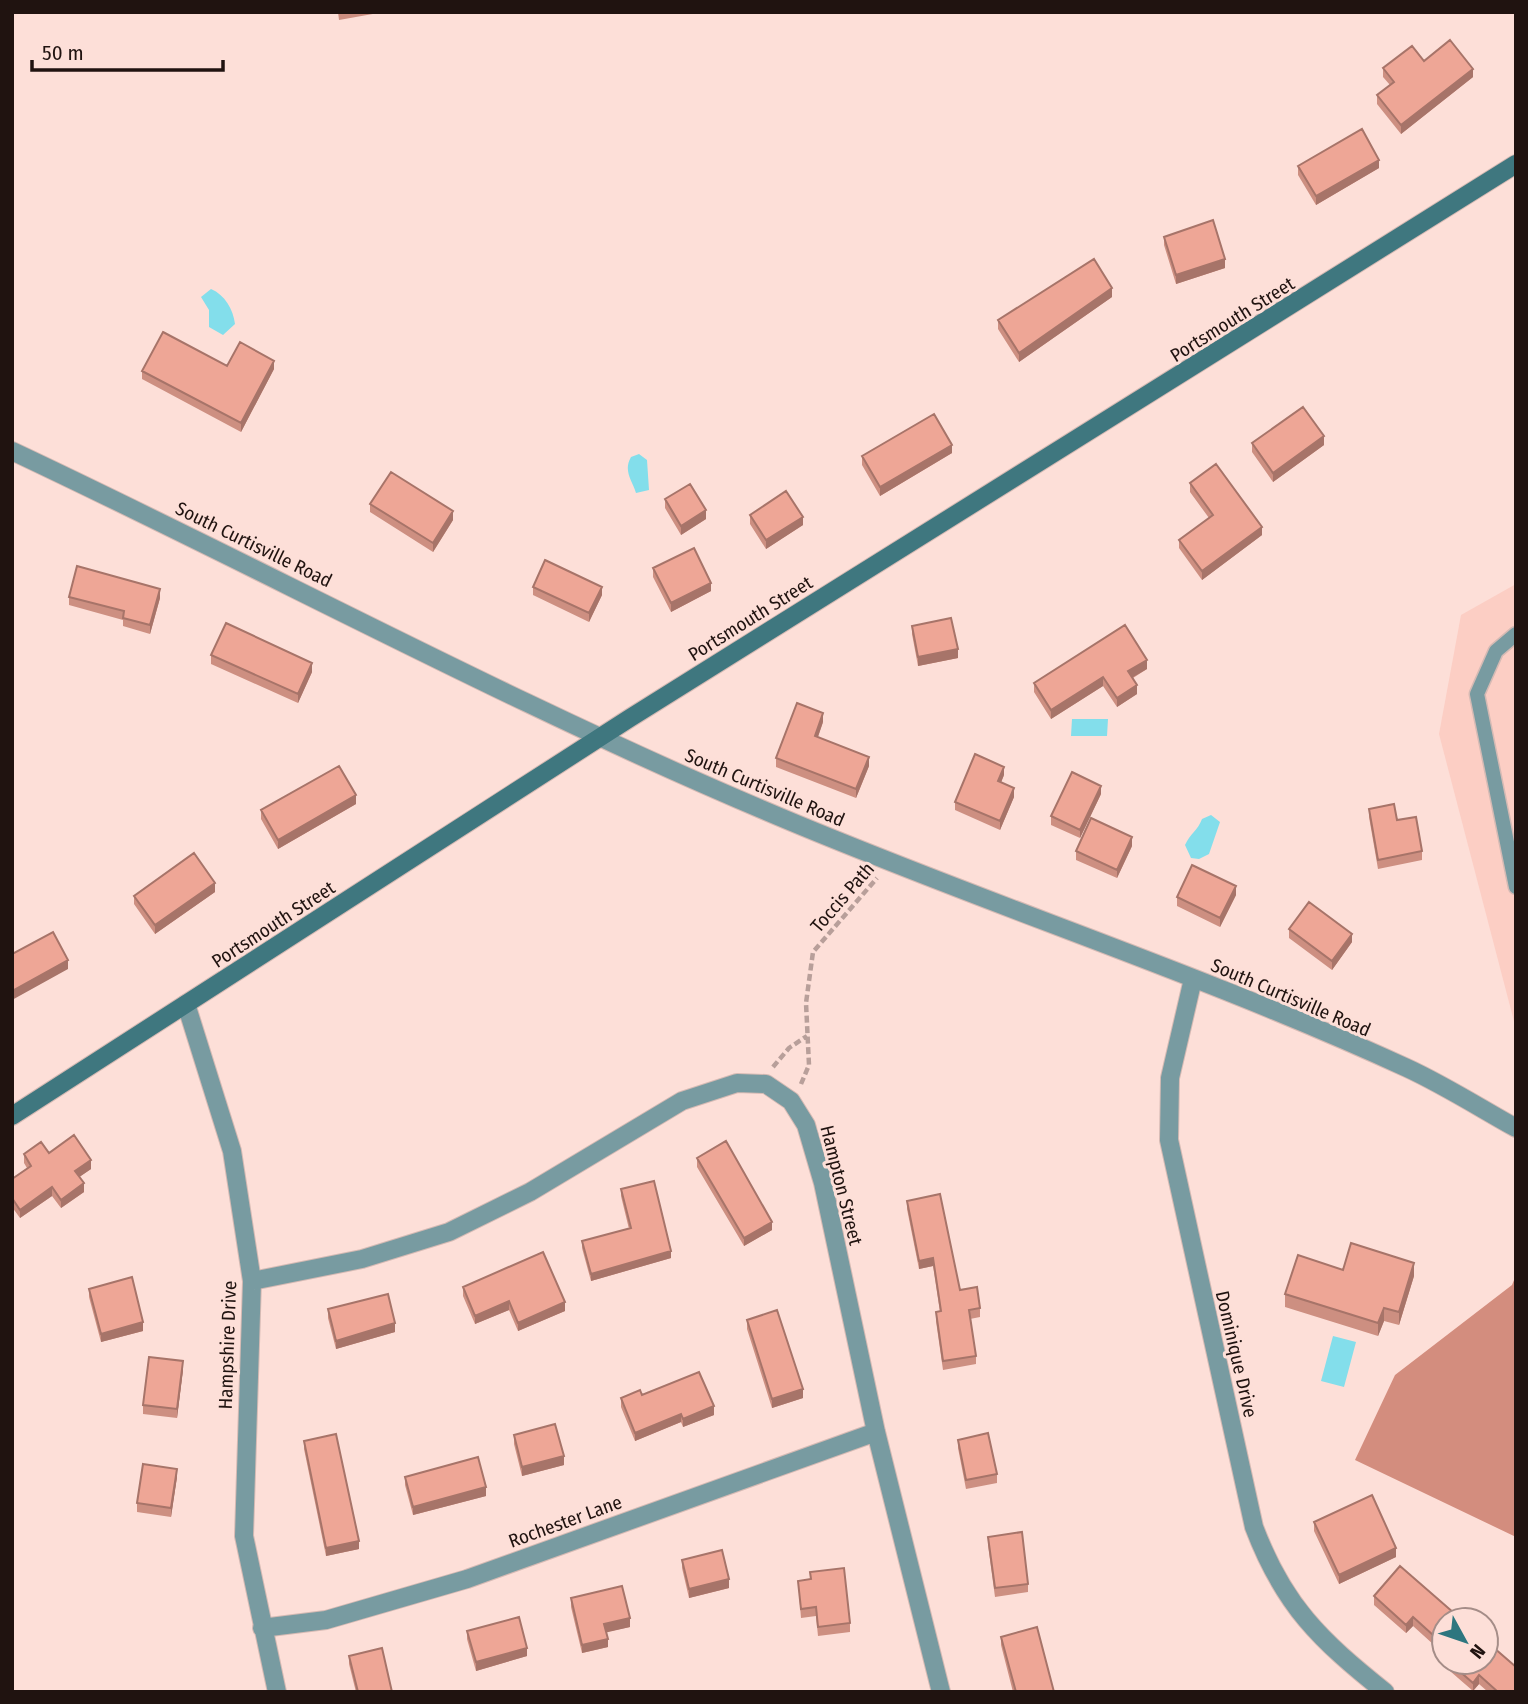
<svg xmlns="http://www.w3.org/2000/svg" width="1528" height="1704" font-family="'Fira Sans Condensed',sans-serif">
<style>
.built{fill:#fccec4}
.forest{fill:#d38d7e}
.water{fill:#83deeb}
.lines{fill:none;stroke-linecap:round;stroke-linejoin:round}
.lane-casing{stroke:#d5bab4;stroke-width:17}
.street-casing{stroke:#d5bab4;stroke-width:20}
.secondary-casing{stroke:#d5bab4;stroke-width:20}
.path{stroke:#b89f9a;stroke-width:4.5;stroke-dasharray:7 3.5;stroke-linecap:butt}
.lane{stroke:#789ba1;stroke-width:14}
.street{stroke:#789ba1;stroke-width:18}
.secondary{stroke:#3f777f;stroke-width:18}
.wall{fill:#cd8f81}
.shaded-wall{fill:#a77469}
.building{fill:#eea696;stroke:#a77469;stroke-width:2}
.labels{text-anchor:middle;stroke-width:6;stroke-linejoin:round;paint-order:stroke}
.street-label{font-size:19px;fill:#201310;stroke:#fddfd8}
</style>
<rect width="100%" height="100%" fill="#fddfd8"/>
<path class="built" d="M 1516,584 L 1516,1029 L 1439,734 L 1461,615 Z"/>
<path class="forest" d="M 1516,1275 L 1516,1537 L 1355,1460 L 1395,1375 L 1512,1285 Z"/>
<path class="water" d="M 211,289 C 225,295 233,309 235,324 L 223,335 L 209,327 L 209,310 L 201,297 Z
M 639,454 L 647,460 L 649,490 L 636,493 C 632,480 623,471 631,457 Z
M 1072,719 L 1108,719 L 1107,736 L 1071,736 Z
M 1211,815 L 1220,822 L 1209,854 L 1199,859 L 1191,858 L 1185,845 C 1190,834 1198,830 1202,819 Z
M 1333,1336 L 1356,1342 L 1344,1387 L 1321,1381 Z"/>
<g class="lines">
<defs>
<path id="lane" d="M 1516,634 L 1496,651 L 1477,694 L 1516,887"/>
<path id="street" d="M 12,451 C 265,570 510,703 768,812 C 979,902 1198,972 1407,1068 C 1444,1085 1480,1108 1516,1128
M 1193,979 L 1170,1078 L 1169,1140 L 1254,1527 C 1284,1606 1320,1640 1385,1692
M 186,1004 L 232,1151 L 252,1281 L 244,1536 L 277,1692
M 252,1281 L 362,1259 L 449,1232 L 530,1192 L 682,1101 L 737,1083 L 766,1084 L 791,1101 L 806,1125 L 823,1183 L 876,1432 L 941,1692
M 262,1628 L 326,1620 L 467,1579 L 876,1432"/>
<path id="secondary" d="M 12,1116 L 630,718 L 1516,164"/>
</defs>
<use href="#lane" class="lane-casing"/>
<use href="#street" class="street-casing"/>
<use href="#secondary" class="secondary-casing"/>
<path class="path" d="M 773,1067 L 789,1048 L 807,1036
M 801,1084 L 809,1065 L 806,1003 L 813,952 L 877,878"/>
<use href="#lane" class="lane"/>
<use href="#street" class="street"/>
<use href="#secondary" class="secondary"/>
</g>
<path class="wall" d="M 338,12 L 384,12 L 339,20 Z
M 1424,61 L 1473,77 L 1401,134 L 1377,104 L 1377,95 L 1390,85 L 1383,77 L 1383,68 Z
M 1298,166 L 1379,168 L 1316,205 L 1298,175 Z
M 1164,237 L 1225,268 L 1176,284 L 1164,245 Z
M 1112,297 L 1019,362 L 998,329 L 998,320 Z
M 227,366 L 274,369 L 241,432 L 142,379 L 142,371 Z
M 1252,443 L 1324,445 L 1273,482 L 1252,452 Z
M 952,453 L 880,496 L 862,465 L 862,456 Z
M 1190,483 L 1262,535 L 1202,580 L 1179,548 L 1179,540 L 1209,518 L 1190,492 Z
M 665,499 L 706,519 L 681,535 L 665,508 Z
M 370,504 L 453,520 L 433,552 L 370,512 Z
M 750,515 L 803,525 L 766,549 L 750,524 Z
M 653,568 L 711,591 L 671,612 L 653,577 Z
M 533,587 L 602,595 L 589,622 L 533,595 Z
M 69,597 L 160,598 L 150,634 L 123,626 L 123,620 L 69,605 Z
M 912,626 L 958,658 L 918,666 L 912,634 Z
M 211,655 L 312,672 L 298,703 L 211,664 Z
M 1147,669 L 1133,678 L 1137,694 L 1117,707 L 1103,686 L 1051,719 L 1034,692 L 1034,683 Z
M 823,722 L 818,737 L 869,766 L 856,798 L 776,767 L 776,758 Z
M 1004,775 L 1001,782 L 1014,797 L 1000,830 L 955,810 L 955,802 Z
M 1101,794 L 1080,838 L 1051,825 L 1051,816 Z
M 356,804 L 278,849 L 261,819 L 261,810 Z
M 1369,809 L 1397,820 L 1422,851 L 1422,860 L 1378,869 L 1369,817 Z
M 1132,846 L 1117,878 L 1076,860 L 1076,851 Z
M 215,892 L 155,934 L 134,904 L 134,896 Z
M 1236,895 L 1220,927 L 1177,906 L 1177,897 Z
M 1289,929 L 1352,942 L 1332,970 L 1289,938 Z
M 49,1153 L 91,1169 L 79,1177 L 84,1192 L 61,1208 L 52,1196 L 20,1218 L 12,1207 L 12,1179 L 27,1168 L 24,1163 L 24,1154 Z
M 697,1158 L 772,1230 L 744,1246 L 697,1167 Z
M 621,1189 L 671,1258 L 591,1281 L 582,1248 L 582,1241 L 629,1229 L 621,1196 Z
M 907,1201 L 960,1290 L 980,1308 L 980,1317 L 970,1319 L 976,1356 L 976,1364 L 943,1370 L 936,1321 L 936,1312 L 940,1312 L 933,1266 L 919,1269 L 907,1209 Z
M 1343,1270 L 1414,1276 L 1399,1325 L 1384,1321 L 1378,1336 L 1285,1307 L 1285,1294 Z
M 463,1287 L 565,1311 L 518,1331 L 509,1310 L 475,1324 L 463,1296 Z
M 89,1289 L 143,1331 L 101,1342 L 89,1297 Z
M 328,1309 L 395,1332 L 336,1349 L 328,1318 Z
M 747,1320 L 803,1398 L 772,1408 L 747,1329 Z
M 183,1370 L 177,1418 L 143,1414 L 143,1405 Z
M 642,1395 L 714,1415 L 683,1427 L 681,1422 L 635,1441 L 621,1407 L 621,1398 Z
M 514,1435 L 564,1465 L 522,1476 L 514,1444 Z
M 958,1440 L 997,1474 L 997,1483 L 966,1489 L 958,1448 Z
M 304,1441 L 359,1549 L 326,1556 L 304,1449 Z
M 177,1477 L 171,1517 L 137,1512 L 137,1503 Z
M 405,1477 L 486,1496 L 413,1515 L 405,1485 Z
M 1314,1522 L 1396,1557 L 1339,1584 L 1314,1531 Z
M 988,1537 L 1028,1584 L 1028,1592 L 995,1597 L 988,1545 Z
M 682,1560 L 729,1588 L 689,1598 L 682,1568 Z
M 810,1572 L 850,1623 L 850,1632 L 818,1636 L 816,1616 L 801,1618 L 798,1581 L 810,1579 Z
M 1374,1596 L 1444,1620 L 1444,1654 L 1413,1626 L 1406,1633 L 1374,1605 Z
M 571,1598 L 630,1627 L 606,1632 L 608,1647 L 582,1653 L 571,1607 Z
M 467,1631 L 527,1656 L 476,1671 L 467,1639 Z
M 1001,1637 L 1054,1692 L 1013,1692 L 1001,1645 Z
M 349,1656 L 392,1692 L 356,1692 L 349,1664 Z
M 1444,1656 L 1444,1662 L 1486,1662 L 1516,1692 L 1488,1692 L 1479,1684 L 1473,1691 L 1443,1665 Z"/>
<path class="shaded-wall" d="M 1473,69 L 1473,77 L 1401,134 L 1401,125 Z
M 1379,160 L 1379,168 L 1316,205 L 1316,196 Z
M 1225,259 L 1225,268 L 1176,284 L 1176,275 Z
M 1112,288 L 1112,297 L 1019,362 L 1019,353 Z
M 274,361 L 274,369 L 241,432 L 241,423 Z
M 1324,436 L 1324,445 L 1273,482 L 1273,473 Z
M 952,445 L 952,453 L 880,496 L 880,487 Z
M 706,510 L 706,519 L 681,535 L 681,526 Z
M 453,511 L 453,520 L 433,552 L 433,543 Z
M 803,517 L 803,525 L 766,549 L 766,540 Z
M 1262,527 L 1262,535 L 1202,580 L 1202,571 Z
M 711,583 L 711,591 L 671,612 L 671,603 Z
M 602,587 L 602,595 L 589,622 L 589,613 Z
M 160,589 L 160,598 L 150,634 L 150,625 Z
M 958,649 L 958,658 L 918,666 L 918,657 Z
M 1147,660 L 1147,669 L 1128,680 L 1128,671 Z
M 312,663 L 312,672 L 298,703 L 298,694 Z
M 1103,677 L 1103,686 L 1051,719 L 1051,710 Z
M 1137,685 L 1137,694 L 1117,707 L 1117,698 Z
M 823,713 L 823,722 L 815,745 L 815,736 Z
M 869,757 L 869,766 L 856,798 L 856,789 Z
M 1004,767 L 1004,775 L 998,790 L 998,781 Z
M 1101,786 L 1101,794 L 1080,838 L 1080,830 Z
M 1014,788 L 1014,797 L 1000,830 L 1000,821 Z
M 356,795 L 356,804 L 278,849 L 278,840 Z
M 1132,837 L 1132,846 L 1117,878 L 1117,870 Z
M 215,883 L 215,892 L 155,934 L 155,925 Z
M 1236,886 L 1236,895 L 1220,927 L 1220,918 Z
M 1352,934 L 1352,942 L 1332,970 L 1332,961 Z
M 68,960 L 68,969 L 12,1000 L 12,991 Z
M 91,1160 L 91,1169 L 75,1180 L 75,1171 Z
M 84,1183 L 84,1192 L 61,1208 L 61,1200 Z
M 52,1187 L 52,1196 L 20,1218 L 20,1210 Z
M 772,1222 L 772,1230 L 744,1246 L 744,1238 Z
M 671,1251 L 671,1258 L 591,1281 L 591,1274 Z
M 933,1258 L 933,1266 L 919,1269 L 919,1261 Z
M 1414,1263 L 1414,1276 L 1399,1325 L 1399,1312 Z
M 509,1301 L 509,1310 L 475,1324 L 475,1316 Z
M 565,1302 L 565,1311 L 518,1331 L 518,1323 Z
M 1384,1308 L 1384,1321 L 1378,1336 L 1378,1323 Z
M 143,1322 L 143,1331 L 101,1342 L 101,1334 Z
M 395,1323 L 395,1332 L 336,1349 L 336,1341 Z
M 183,1361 L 183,1370 L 177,1418 L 177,1409 Z
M 803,1389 L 803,1398 L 772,1408 L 772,1399 Z
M 714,1406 L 714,1415 L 683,1427 L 683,1419 Z
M 681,1414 L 681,1422 L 635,1441 L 635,1433 Z
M 564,1456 L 564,1465 L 522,1476 L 522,1467 Z
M 177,1469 L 177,1477 L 171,1517 L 171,1508 Z
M 486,1487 L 486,1496 L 413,1515 L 413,1507 Z
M 359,1541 L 359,1549 L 326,1556 L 326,1548 Z
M 1396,1548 L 1396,1557 L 1339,1584 L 1339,1575 Z
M 729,1579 L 729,1588 L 689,1598 L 689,1589 Z
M 1413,1617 L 1413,1626 L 1406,1633 L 1406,1625 Z
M 630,1618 L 630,1627 L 604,1633 L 604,1624 Z
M 608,1639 L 608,1647 L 582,1653 L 582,1645 Z
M 527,1648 L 527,1656 L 476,1671 L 476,1662 Z
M 1479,1675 L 1479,1684 L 1473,1691 L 1473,1683 Z"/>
<path class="building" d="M 1450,40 L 1473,69 L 1401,125 L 1377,95 L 1394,82 L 1383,68 L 1412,46 L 1424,61 Z
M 1362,129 L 1379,160 L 1316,196 L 1298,166 Z
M 1213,220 L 1225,259 L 1176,275 L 1164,237 Z
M 1094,259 L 1112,288 L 1019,353 L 998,320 Z
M 163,332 L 227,366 L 240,342 L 274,361 L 241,423 L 142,371 Z
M 1303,407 L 1324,436 L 1273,473 L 1252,443 Z
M 934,414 L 952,445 L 880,487 L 862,456 Z
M 1216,464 L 1262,527 L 1202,571 L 1179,540 L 1213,515 L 1190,483 Z
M 391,472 L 453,511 L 433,543 L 370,504 Z
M 690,484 L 706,510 L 681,526 L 665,499 Z
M 786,491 L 803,517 L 766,540 L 750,515 Z
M 694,548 L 711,583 L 671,603 L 653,568 Z
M 545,560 L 602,587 L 589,613 L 533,587 Z
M 77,566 L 160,589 L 150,625 L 123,618 L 124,611 L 69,597 Z
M 951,618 L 958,649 L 918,657 L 912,626 Z
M 226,623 L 312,663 L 298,694 L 211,655 Z
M 1125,625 L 1147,660 L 1128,671 L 1137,685 L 1117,698 L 1103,677 L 1051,710 L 1034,683 Z
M 797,703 L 823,713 L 815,736 L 869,757 L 856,789 L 776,758 Z
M 975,754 L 1004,767 L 998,781 L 1014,788 L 1000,821 L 955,802 Z
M 339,766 L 356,795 L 278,840 L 261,810 Z
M 1072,772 L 1101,786 L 1080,830 L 1051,816 Z
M 1394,804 L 1397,820 L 1416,817 L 1422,851 L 1378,860 L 1369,809 Z
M 1091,818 L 1132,837 L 1117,870 L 1076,851 Z
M 194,853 L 215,883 L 155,925 L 134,896 Z
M 1192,865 L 1236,886 L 1220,918 L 1177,897 Z
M 1309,902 L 1352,934 L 1332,961 L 1289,929 Z
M 53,932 L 68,960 L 12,991 L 12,954 Z
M 74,1135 L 91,1160 L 75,1171 L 84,1183 L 61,1200 L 52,1187 L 20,1210 L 12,1198 L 12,1179 L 31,1166 L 24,1154 L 41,1142 L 49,1153 Z
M 726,1141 L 772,1222 L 744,1238 L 697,1158 Z
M 654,1181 L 671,1251 L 591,1274 L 582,1241 L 631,1228 L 621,1189 Z
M 940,1194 L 960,1290 L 977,1287 L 980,1308 L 969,1310 L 976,1356 L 943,1361 L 936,1312 L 941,1311 L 933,1258 L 919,1261 L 907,1201 Z
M 1351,1243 L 1414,1263 L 1399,1312 L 1384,1308 L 1378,1323 L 1285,1294 L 1298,1255 L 1343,1270 Z
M 543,1252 L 565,1302 L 518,1323 L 509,1301 L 475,1316 L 463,1287 Z
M 132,1277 L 143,1322 L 101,1334 L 89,1289 Z
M 388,1294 L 395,1323 L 336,1341 L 328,1309 Z
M 777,1310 L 803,1389 L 772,1399 L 747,1320 Z
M 149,1357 L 183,1361 L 177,1409 L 143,1405 Z
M 699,1372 L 714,1406 L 683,1419 L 681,1414 L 635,1433 L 621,1398 L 640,1390 L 642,1395 Z
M 555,1424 L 564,1456 L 522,1467 L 514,1435 Z
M 988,1433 L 997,1474 L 966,1480 L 958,1440 Z
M 336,1434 L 359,1541 L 326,1548 L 304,1441 Z
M 478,1457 L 486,1487 L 413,1507 L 405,1477 Z
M 143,1464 L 177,1469 L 171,1508 L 137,1503 Z
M 1372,1495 L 1396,1548 L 1339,1575 L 1314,1522 Z
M 1022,1532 L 1028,1584 L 995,1588 L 988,1537 Z
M 722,1550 L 729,1579 L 689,1589 L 682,1560 Z
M 1400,1566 L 1462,1620 L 1444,1620 L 1444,1645 L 1413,1617 L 1406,1625 L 1374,1596 Z
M 844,1568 L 850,1623 L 818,1627 L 816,1607 L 801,1609 L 798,1581 L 811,1579 L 810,1572 Z
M 622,1586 L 630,1618 L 604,1624 L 608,1639 L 582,1645 L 571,1598 Z
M 519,1617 L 527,1648 L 476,1662 L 467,1631 Z
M 1037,1627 L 1054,1692 L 1016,1692 L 1001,1637 Z
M 1486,1641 L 1516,1667 L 1516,1692 L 1498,1692 L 1479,1675 L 1473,1683 L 1449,1662 L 1486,1662 Z
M 382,1648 L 392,1692 L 358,1692 L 349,1656 Z"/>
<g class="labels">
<g class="street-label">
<text transform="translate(1232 319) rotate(-32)" y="7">Portsmouth Street</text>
<text transform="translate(254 544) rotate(26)" y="7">South Curtisville Road</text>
<text transform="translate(750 618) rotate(-32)" y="7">Portsmouth Street</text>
<text transform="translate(765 787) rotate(23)" y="7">South Curtisville Road</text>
<text transform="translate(842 897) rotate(-49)" y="7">Toccis Path</text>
<text transform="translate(273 924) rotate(-33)" y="7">Portsmouth Street</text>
<text transform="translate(1291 997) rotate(23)" y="7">South Curtisville Road</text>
<text transform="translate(842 1185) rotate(76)" y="7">Hampton Street</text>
<text transform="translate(227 1345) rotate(-88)" y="7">Hampshire Drive</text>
<text transform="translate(1237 1354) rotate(77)" y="7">Dominique Drive</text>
<text transform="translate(565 1521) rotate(-20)" y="7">Rochester Lane</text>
</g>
</g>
<rect width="1528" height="1704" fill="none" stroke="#201310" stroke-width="28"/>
<g transform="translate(1465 1641) rotate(130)"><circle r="33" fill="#fddfd8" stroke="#a58d88" stroke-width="2"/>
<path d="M0-5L12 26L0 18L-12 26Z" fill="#2d767f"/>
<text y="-10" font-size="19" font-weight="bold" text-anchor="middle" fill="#201310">N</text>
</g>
<path d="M32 60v10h191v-10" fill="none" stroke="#201310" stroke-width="3.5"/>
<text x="42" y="60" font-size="21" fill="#201310" stroke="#fddfd8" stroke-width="5" paint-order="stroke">50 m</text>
</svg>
